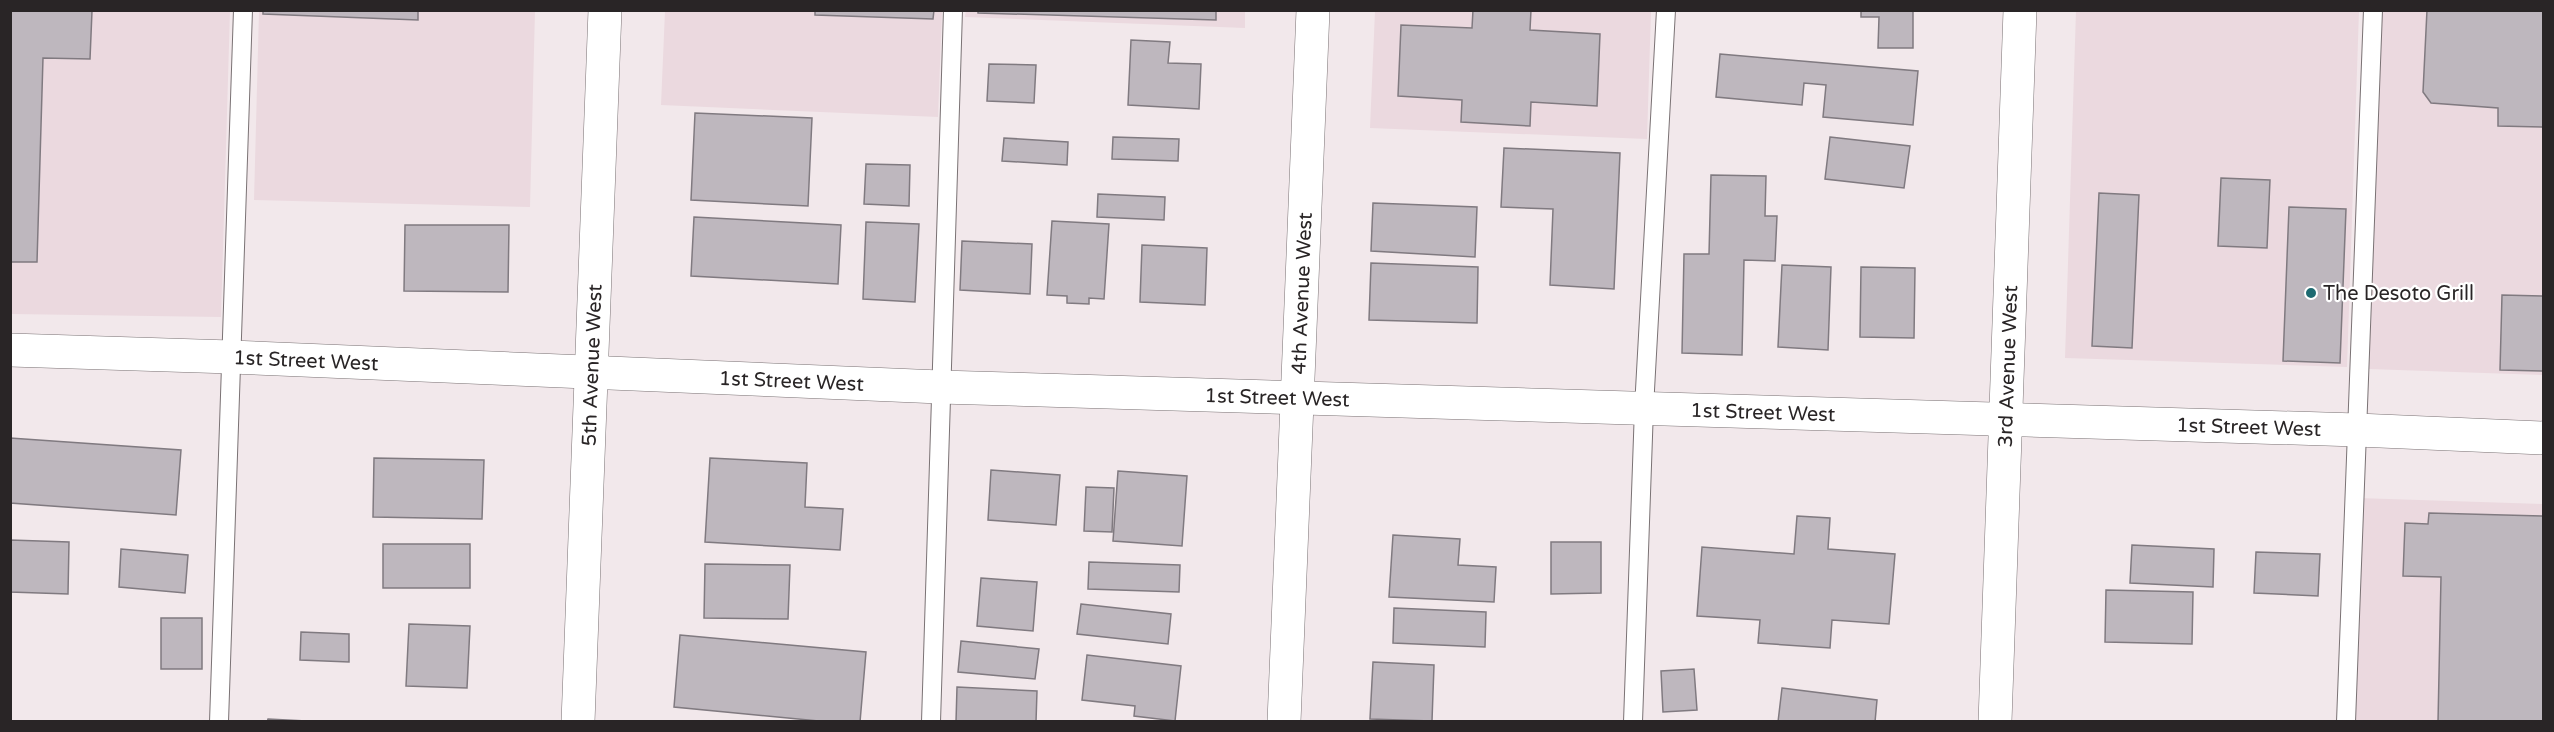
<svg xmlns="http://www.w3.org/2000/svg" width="2554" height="732" font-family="'Varela Round',sans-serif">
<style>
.built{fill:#ebd9df}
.building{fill:#beb7be;stroke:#807a80;stroke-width:1.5}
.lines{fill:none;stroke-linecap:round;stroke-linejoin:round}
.service-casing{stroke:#7a7274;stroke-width:20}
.minor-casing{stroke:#7a7274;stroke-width:34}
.tertiary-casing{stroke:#7a7274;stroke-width:34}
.service{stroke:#fff;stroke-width:18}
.minor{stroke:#fff;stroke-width:33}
.tertiary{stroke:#fff;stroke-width:33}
.poi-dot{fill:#1e6a71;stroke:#fff;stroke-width:2}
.labels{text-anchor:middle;stroke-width:4.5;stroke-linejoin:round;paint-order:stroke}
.poi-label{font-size:20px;fill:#292526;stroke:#fff;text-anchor:start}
.street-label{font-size:20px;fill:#292526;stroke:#fff}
</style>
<rect width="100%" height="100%" fill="#f2e8eb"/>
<path class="built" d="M 966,10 L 1245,11 L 1245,28 L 965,17 Z
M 11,11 L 230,11 L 221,317 L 11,314 Z
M 259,11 L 535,11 L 530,207 L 254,200 Z
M 665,11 L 942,11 L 938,117 L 661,105 Z
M 1375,11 L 1651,11 L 1647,139 L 1370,128 Z
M 2076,11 L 2359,11 L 2347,367 L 2065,358 Z
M 2380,11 L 2543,11 L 2543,375 L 2369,369 Z
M 2358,498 L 2543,504 L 2543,721 L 2351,722 Z"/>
<path class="building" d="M 10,10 L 92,11 L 90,59 L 43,58 L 37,262 L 10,262 Z
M 263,10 L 418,10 L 418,20 L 263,14 Z
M 815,10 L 934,10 L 933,19 L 815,15 Z
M 978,10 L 1216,10 L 1216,20 L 978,13 Z
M 1473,10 L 1531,10 L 1530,30 L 1600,34 L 1597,106 L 1531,102 L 1530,126 L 1461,122 L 1462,100 L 1398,96 L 1401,25 L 1472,28 Z
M 1861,10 L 1913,10 L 1913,48 L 1878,48 L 1879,17 L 1861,17 Z
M 2427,10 L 2544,10 L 2544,127 L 2498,126 L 2498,108 L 2431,103 L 2423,92 Z
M 1131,40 L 1170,42 L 1168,63 L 1201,64 L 1199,109 L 1128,105 Z
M 1720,54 L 1918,71 L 1913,125 L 1823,117 L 1826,85 L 1804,83 L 1802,105 L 1716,97 Z
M 989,64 L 1036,65 L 1034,103 L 987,101 Z
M 695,113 L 812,118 L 808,206 L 691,200 Z
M 1113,137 L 1179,139 L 1178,161 L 1112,159 Z
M 1830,137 L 1910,146 L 1904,188 L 1825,179 Z
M 1004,138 L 1068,142 L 1067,165 L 1002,161 Z
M 1504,148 L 1620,153 L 1614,289 L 1550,285 L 1553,209 L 1501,207 Z
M 866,164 L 910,165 L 909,206 L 864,204 Z
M 1711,175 L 1766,176 L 1765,216 L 1777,216 L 1775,261 L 1744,260 L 1742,355 L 1682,353 L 1684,254 L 1709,254 Z
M 2221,178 L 2270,180 L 2267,248 L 2218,246 Z
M 2099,193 L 2139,195 L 2132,348 L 2092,346 Z
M 1098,194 L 1165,197 L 1164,220 L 1097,217 Z
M 1373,203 L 1477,207 L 1475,257 L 1371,251 Z
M 2289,207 L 2346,209 L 2340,363 L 2283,361 Z
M 694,217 L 841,225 L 838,284 L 691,276 Z
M 1052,221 L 1109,224 L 1104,299 L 1089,298 L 1089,304 L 1067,303 L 1067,296 L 1047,295 Z
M 866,222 L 919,224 L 915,302 L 863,299 Z
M 405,225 L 509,225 L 508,292 L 404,291 Z
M 962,241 L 1032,244 L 1030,294 L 960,290 Z
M 1142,245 L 1207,248 L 1205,305 L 1140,302 Z
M 1371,263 L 1478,267 L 1477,323 L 1369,320 Z
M 1782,265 L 1831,267 L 1828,350 L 1778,347 Z
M 1861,267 L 1915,268 L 1914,338 L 1860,337 Z
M 2502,295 L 2544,296 L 2544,371 L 2500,370 Z
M 10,438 L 181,450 L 176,515 L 10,503 Z
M 374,458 L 484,460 L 482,519 L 373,517 Z
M 710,458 L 807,463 L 805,507 L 843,509 L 840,550 L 705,542 Z
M 991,470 L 1060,475 L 1056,525 L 988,520 Z
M 1118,471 L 1187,476 L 1182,546 L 1113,541 Z
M 1086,487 L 1114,488 L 1112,532 L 1084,531 Z
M 2429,513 L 2544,516 L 2544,722 L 2438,722 L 2441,577 L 2403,576 L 2405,523 L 2428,524 Z
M 1797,516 L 1830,518 L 1828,549 L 1895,554 L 1889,624 L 1832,620 L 1830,648 L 1758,643 L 1760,620 L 1697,616 L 1702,547 L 1794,554 Z
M 1393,535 L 1460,539 L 1458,565 L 1496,567 L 1494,602 L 1389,597 Z
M 10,540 L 69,542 L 68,594 L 10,592 Z
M 1551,542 L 1601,542 L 1601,593 L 1551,594 Z
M 383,544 L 470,544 L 470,588 L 383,588 Z
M 2132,545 L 2214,549 L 2213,587 L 2130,583 Z
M 121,549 L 188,555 L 185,593 L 119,587 Z
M 2256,552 L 2320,554 L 2318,596 L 2254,593 Z
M 1089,562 L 1180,565 L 1179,592 L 1088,589 Z
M 705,564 L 790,565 L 788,619 L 704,618 Z
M 981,578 L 1037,582 L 1033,631 L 977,626 Z
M 2106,590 L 2193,592 L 2192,644 L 2105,642 Z
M 1081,604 L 1171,614 L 1168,644 L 1077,634 Z
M 1394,608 L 1486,612 L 1485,647 L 1393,643 Z
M 161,618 L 202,618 L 202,669 L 161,669 Z
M 409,624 L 470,626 L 467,688 L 406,686 Z
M 301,632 L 349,634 L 349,662 L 300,660 Z
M 680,635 L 866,652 L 860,722 L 829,722 L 674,707 Z
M 961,641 L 1039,649 L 1035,679 L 958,672 Z
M 1087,655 L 1181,666 L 1175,721 L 1134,716 L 1135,706 L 1082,700 Z
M 1373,662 L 1434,665 L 1432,721 L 1370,719 Z
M 1694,669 L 1697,710 L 1663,712 L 1661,671 Z
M 957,687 L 1037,691 L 1036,722 L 956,722 Z
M 1782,688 L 1877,700 L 1875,722 L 1778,722 Z
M 268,719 L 326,722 L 267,722 Z"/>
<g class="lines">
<defs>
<path id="service" d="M 219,722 L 243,10
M 931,722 L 953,10
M 1633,722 L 1644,408 L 1666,10
M 2346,722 L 2373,10"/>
<g id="minor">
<path id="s1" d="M 10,350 L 231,357 L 940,387 L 2357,430 L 2544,438"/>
<path id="s2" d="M 1284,722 L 1313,10"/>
<path id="s3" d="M 1995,722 L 2020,10"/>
</g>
<g id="tertiary">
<path id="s4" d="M 578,722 L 605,10"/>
</g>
</defs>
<use href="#service" class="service-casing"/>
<use href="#minor" class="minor-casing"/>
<use href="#tertiary" class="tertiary-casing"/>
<use href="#service" class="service"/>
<use href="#minor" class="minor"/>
<use href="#tertiary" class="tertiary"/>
</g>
<circle class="poi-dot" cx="2311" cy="293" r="6"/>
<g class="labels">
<g class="poi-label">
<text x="2323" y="300">The Desoto Grill</text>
</g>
<g class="street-label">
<text dy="7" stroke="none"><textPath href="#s2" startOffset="429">4th Avenue West</textPath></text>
<text dy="7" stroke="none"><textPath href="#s1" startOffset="296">1st Street West</textPath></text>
<text dy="7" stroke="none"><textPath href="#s4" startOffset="357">5th Avenue West</textPath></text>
<text dy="7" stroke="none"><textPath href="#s3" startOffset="356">3rd Avenue West</textPath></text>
<text dy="7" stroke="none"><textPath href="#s1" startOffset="782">1st Street West</textPath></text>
<text dy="7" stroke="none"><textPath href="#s1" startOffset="1268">1st Street West</textPath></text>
<text dy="7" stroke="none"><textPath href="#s1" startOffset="1754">1st Street West</textPath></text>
<text dy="7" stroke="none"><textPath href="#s1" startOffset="2240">1st Street West</textPath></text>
</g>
</g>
<rect width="2554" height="732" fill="none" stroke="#292526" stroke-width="24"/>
</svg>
